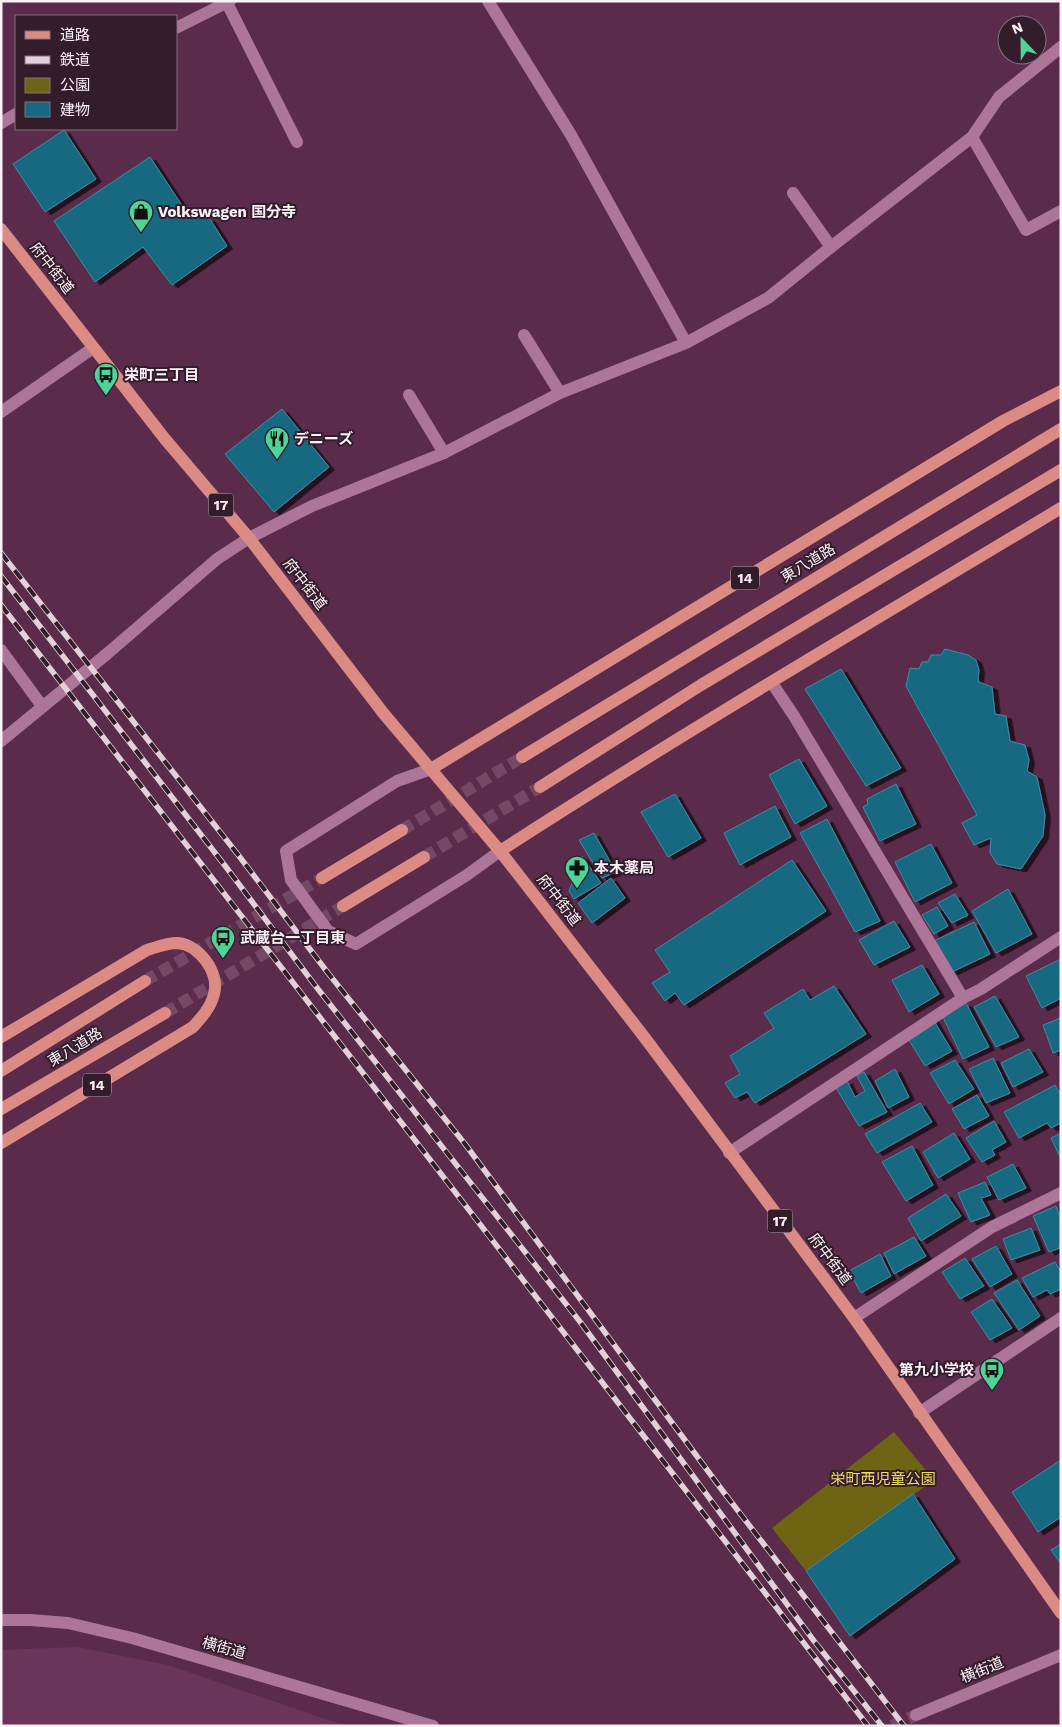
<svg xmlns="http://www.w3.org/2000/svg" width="1062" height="1727" font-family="'Work Sans','Noto Sans JP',sans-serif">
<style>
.built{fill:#6a3559}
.green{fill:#6e6414}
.building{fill:#166980;stroke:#408ca3;filter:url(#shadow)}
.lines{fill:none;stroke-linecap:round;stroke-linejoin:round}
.tertiary-tunnel{stroke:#734965;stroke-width:12;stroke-dasharray:12 6;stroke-linecap:butt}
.primary-tunnel{stroke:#734965;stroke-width:12;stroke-dasharray:12 6;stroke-linecap:butt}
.service{stroke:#ad7699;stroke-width:12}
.minor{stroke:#ad7699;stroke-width:12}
.tertiary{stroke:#ad7699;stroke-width:12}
.primary{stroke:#db8b83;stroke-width:12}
.rail-casing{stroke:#e2d0db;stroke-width:5.5}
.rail{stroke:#331d2b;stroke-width:4;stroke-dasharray:11;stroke-linecap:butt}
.labels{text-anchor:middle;stroke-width:4;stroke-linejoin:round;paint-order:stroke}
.shield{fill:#331d2b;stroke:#c0b1ba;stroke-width:1}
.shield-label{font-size:14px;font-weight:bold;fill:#fdf1f8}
.poi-label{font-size:15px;font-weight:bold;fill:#fdf1f8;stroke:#331d2b;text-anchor:start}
.street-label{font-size:15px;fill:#fdf1f8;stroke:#331d2b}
.park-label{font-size:15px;fill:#f1de5c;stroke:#331d2b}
</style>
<defs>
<filter id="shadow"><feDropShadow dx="5.5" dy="3" stdDeviation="0" flood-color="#0009"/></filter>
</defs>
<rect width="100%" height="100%" fill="#5b2b4b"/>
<path class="built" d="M 77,1647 L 168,1665 L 346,1726 L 1,1726 L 1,1650 Z"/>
<path class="green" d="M 894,1432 L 934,1480 L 806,1571 L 772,1528 Z"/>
<path class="building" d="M 64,130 L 96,179 L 45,212 L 13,164 Z
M 150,157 L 187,213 L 210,219 L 227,246 L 172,285 L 143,247 L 95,282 L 54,221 Z
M 282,409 L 329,467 L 274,512 L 225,454 Z
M 945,649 L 968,655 L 976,660 L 979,670 L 978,679 L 979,682 L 992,687 L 995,714 L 1006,716 L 1010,741 L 1025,745 L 1029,760 L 1027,771 L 1037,777 L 1045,815 L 1043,836 L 1021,869 L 997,864 L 990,853 L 991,838 L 974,845 L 962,823 L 977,815 L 906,686 L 910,668 L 919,669 L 922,662 L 928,662 L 931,655 L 941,655 Z
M 841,669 L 901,768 L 866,786 L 805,689 Z
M 799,759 L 827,806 L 795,824 L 769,775 Z
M 896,784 L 916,824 L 880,841 L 863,807 L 868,804 L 867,799 Z
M 675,794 L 701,838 L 668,857 L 641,812 Z
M 775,806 L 791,837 L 740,865 L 724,833 Z
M 827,819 L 880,921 L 855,932 L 800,833 Z
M 594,833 L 616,872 L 602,878 L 579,840 Z
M 931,844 L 952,883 L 915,902 L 895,862 Z
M 582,856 L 601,883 L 574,899 L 569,891 Z
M 792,860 L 826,911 L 684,1005 L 675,993 L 665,1001 L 652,983 L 670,972 L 655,950 Z
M 611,878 L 625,898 L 592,923 L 578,903 Z
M 1008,889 L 1032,934 L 996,953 L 972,911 Z
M 955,894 L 968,915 L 952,923 L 938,903 Z
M 937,907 L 948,926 L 934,934 L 922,915 Z
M 894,921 L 910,947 L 874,965 L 859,940 Z
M 974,922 L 990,954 L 952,972 L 934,941 Z
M 1061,959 L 1061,998 L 1042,1008 L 1026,976 Z
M 922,965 L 939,994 L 909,1012 L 892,980 Z
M 834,986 L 866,1034 L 755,1103 L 747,1092 L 735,1098 L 725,1083 L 740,1074 L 730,1056 L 774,1028 L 764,1013 L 803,989 L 810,1000 Z
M 995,996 L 1019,1037 L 996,1047 L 974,1007 Z
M 966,1003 L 989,1047 L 963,1059 L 942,1015 Z
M 1061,1018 L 1061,1050 L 1053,1053 L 1043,1025 Z
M 933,1019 L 952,1051 L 925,1066 L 907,1037 Z
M 1029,1049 L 1043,1072 L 1013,1087 L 1001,1063 Z
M 993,1058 L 1010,1093 L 986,1103 L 969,1069 Z
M 955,1060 L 974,1089 L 949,1104 L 930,1073 Z
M 895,1069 L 909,1097 L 888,1108 L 875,1081 Z
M 864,1072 L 887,1112 L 859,1126 L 835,1086 L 847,1081 L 855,1097 L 865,1091 L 857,1076 Z
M 1055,1085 L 1061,1095 L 1061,1123 L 1051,1128 L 1047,1123 L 1019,1138 L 1004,1112 Z
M 977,1095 L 989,1116 L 964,1129 L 952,1109 Z
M 920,1103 L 932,1122 L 877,1153 L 865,1134 Z
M 994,1121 L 1006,1142 L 992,1150 L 995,1155 L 982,1162 L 966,1138 Z
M 954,1133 L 970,1159 L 938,1178 L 923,1152 Z
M 1061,1133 L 1061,1159 L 1051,1138 Z
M 912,1146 L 933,1185 L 906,1201 L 882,1162 Z
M 1013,1164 L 1026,1188 L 999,1200 L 987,1177 Z
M 985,1182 L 991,1195 L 981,1198 L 990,1215 L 971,1222 L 958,1193 Z
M 946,1194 L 961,1216 L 921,1241 L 908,1218 Z
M 1056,1206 L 1061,1219 L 1061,1244 L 1059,1245 L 1060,1248 L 1049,1252 L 1033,1216 Z
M 1031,1228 L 1040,1250 L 1011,1260 L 1003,1239 Z
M 914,1237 L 926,1256 L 894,1274 L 884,1253 Z
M 996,1246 L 1012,1274 L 990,1287 L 972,1259 Z
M 880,1254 L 891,1276 L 861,1293 L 849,1271 Z
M 965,1258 L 984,1286 L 960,1299 L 942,1272 Z
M 1055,1262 L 1061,1272 L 1061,1289 L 1050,1294 L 1047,1290 L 1033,1297 L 1022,1278 Z
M 1017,1280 L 1040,1316 L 1019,1330 L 994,1293 Z
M 992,1299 L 1012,1328 L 990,1340 L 971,1312 Z
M 1061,1460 L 1061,1517 L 1038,1532 L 1012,1492 Z
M 913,1494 L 955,1559 L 850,1636 L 806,1571 Z
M 1061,1544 L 1061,1564 L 1051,1550 Z"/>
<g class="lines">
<path class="tertiary-tunnel" d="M 892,1726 L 916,1715"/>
<path class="primary-tunnel" d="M 402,830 L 522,757
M 424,857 L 540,787
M 145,981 L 322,878
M 165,1013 L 343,906"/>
<path class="service" d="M 227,3 L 297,142
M 972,137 L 1026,230 L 1061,211
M 793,193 L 831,247
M 524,335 L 560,393
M 409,395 L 444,453
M 1,412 L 93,348
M 772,683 L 794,716 L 963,998
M 729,1153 L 963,998 L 981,989 L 1061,937
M 854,1318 L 992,1227 L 1061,1193
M 919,1413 L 1061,1318"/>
<path class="minor" d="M 488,1 L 571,135 L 686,343
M 176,28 L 230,1
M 1,123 L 16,114
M 1,650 L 42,706
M 1,741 L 108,653 L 217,559 L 249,538 L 312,506 L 444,453 L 560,393 L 686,343 L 768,298 L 831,247 L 972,137 L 999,97 L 1061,47
M 431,769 L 397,781 L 286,851 L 291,880 L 328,931 L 356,944 L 467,875 L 500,851"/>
<path class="tertiary" d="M 1,1620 L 30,1620 L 68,1623 L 132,1638 L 433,1726
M 916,1715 L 1061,1655"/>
<path class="primary" d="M 1,229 L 165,439 L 249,538 L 384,714 L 500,851 L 645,1038 L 854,1318 L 1061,1613
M 522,757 L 1061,429
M 431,769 L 1003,421 L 1061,391
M 540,787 L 701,685 L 1061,470
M 500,851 C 684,732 873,621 1061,508
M 322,878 L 402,830
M 343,906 L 424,857
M 1,1037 L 147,950 C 157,947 167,943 177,943 C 199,944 220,973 214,994 C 211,1007 202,1017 193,1027 L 1,1143
M 1,1071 L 145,981
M 1,1109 L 165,1013"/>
<defs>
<path id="rail" d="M 1,553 L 239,856 L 328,973 L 465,1144 L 722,1490 L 904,1726
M 1,576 L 226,867 L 314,984 L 581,1323 L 814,1641 L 882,1726
M 1,605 L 868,1726"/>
</defs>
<use href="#rail" class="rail-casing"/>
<use href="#rail" class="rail"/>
</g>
<defs>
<symbol id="shop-pin" viewBox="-11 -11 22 30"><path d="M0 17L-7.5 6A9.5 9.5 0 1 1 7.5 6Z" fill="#4ed399" stroke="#331d2b"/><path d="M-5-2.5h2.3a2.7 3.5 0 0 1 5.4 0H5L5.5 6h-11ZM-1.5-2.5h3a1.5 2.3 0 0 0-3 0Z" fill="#111"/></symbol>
<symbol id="bus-pin" viewBox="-11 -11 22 30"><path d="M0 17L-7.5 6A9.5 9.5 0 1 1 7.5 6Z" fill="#4ed399" stroke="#331d2b"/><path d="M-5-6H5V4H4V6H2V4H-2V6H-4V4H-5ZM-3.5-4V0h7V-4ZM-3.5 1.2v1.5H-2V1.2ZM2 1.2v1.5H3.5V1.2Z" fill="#111"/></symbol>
<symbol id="restaurant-pin" viewBox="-11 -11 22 30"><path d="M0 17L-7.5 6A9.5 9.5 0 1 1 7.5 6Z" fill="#4ed399" stroke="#331d2b"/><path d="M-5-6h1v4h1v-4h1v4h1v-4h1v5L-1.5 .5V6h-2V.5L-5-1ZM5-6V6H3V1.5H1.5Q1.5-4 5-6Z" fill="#111"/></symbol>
<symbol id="pharmacy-pin" viewBox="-11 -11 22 30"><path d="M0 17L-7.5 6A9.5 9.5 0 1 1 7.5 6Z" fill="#4ed399" stroke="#331d2b"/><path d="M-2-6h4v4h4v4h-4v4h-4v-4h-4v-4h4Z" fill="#111"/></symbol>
</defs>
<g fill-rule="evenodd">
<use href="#shop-pin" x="127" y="198" width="28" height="38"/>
<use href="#bus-pin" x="92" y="361" width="28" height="38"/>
<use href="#restaurant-pin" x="263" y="425" width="28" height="38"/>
<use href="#pharmacy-pin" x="563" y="854" width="28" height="38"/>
<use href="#bus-pin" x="209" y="924" width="28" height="38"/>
<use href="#bus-pin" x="978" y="1356" width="28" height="38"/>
</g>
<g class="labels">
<g class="shield">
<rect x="208.5" y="493.5" width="25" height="23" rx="4"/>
<rect x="731" y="566.5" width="28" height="23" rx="4"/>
<rect x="83" y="1073.5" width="28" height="23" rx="4"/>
<rect x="767.5" y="1209.5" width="25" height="23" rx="4"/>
</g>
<g class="shield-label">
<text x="221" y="510">17</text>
<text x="745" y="583">14</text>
<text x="97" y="1090">14</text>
<text x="780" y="1226">17</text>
</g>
<g class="poi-label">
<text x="158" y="217">Volkswagen 国分寺</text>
<text x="124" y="380">栄町三丁目</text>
<text x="294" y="444">デニーズ</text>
<text x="594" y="873">本木薬局</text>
<text x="240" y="943">武蔵台一丁目東</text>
<text x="974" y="1375" text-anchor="end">第九小学校</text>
</g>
<g class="street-label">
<text transform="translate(52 268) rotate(52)" y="5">府中街道</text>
<text transform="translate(808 563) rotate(-31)" y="5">東八道路</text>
<text transform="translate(305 584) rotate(52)" y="5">府中街道</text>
<text transform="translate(559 900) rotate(52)" y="5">府中街道</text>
<text transform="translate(75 1047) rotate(-31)" y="5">東八道路</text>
<text transform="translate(830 1259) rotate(53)" y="5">府中街道</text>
<text transform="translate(224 1648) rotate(16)" y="5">横街道</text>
<text transform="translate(982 1670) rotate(-22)" y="5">横街道</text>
</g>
<g class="park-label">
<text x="883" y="1484">栄町西児童公園</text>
</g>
</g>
<rect width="1062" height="1727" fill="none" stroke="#fdf1f8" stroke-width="5"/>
<rect x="15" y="15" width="162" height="115" fill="#331d2b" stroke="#84727d"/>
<rect x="25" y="31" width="25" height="8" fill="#db8b83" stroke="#84727d"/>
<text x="60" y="40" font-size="15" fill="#fdf1f8">道路</text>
<rect x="25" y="56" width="25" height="8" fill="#e2d0db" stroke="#84727d"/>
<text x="60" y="65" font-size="15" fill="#fdf1f8">鉄道</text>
<rect x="25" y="78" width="25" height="15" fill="#6e6414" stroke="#84727d"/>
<text x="60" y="90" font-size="15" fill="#fdf1f8">公園</text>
<rect x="25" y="102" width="25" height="15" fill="#166980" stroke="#84727d"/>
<text x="60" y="115" font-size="15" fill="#fdf1f8">建物</text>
<g transform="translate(1022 40) rotate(338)"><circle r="24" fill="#331d2b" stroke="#84727d"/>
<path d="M0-4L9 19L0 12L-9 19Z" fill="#4ed399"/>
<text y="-8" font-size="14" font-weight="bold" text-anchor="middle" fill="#fdf1f8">N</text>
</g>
</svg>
